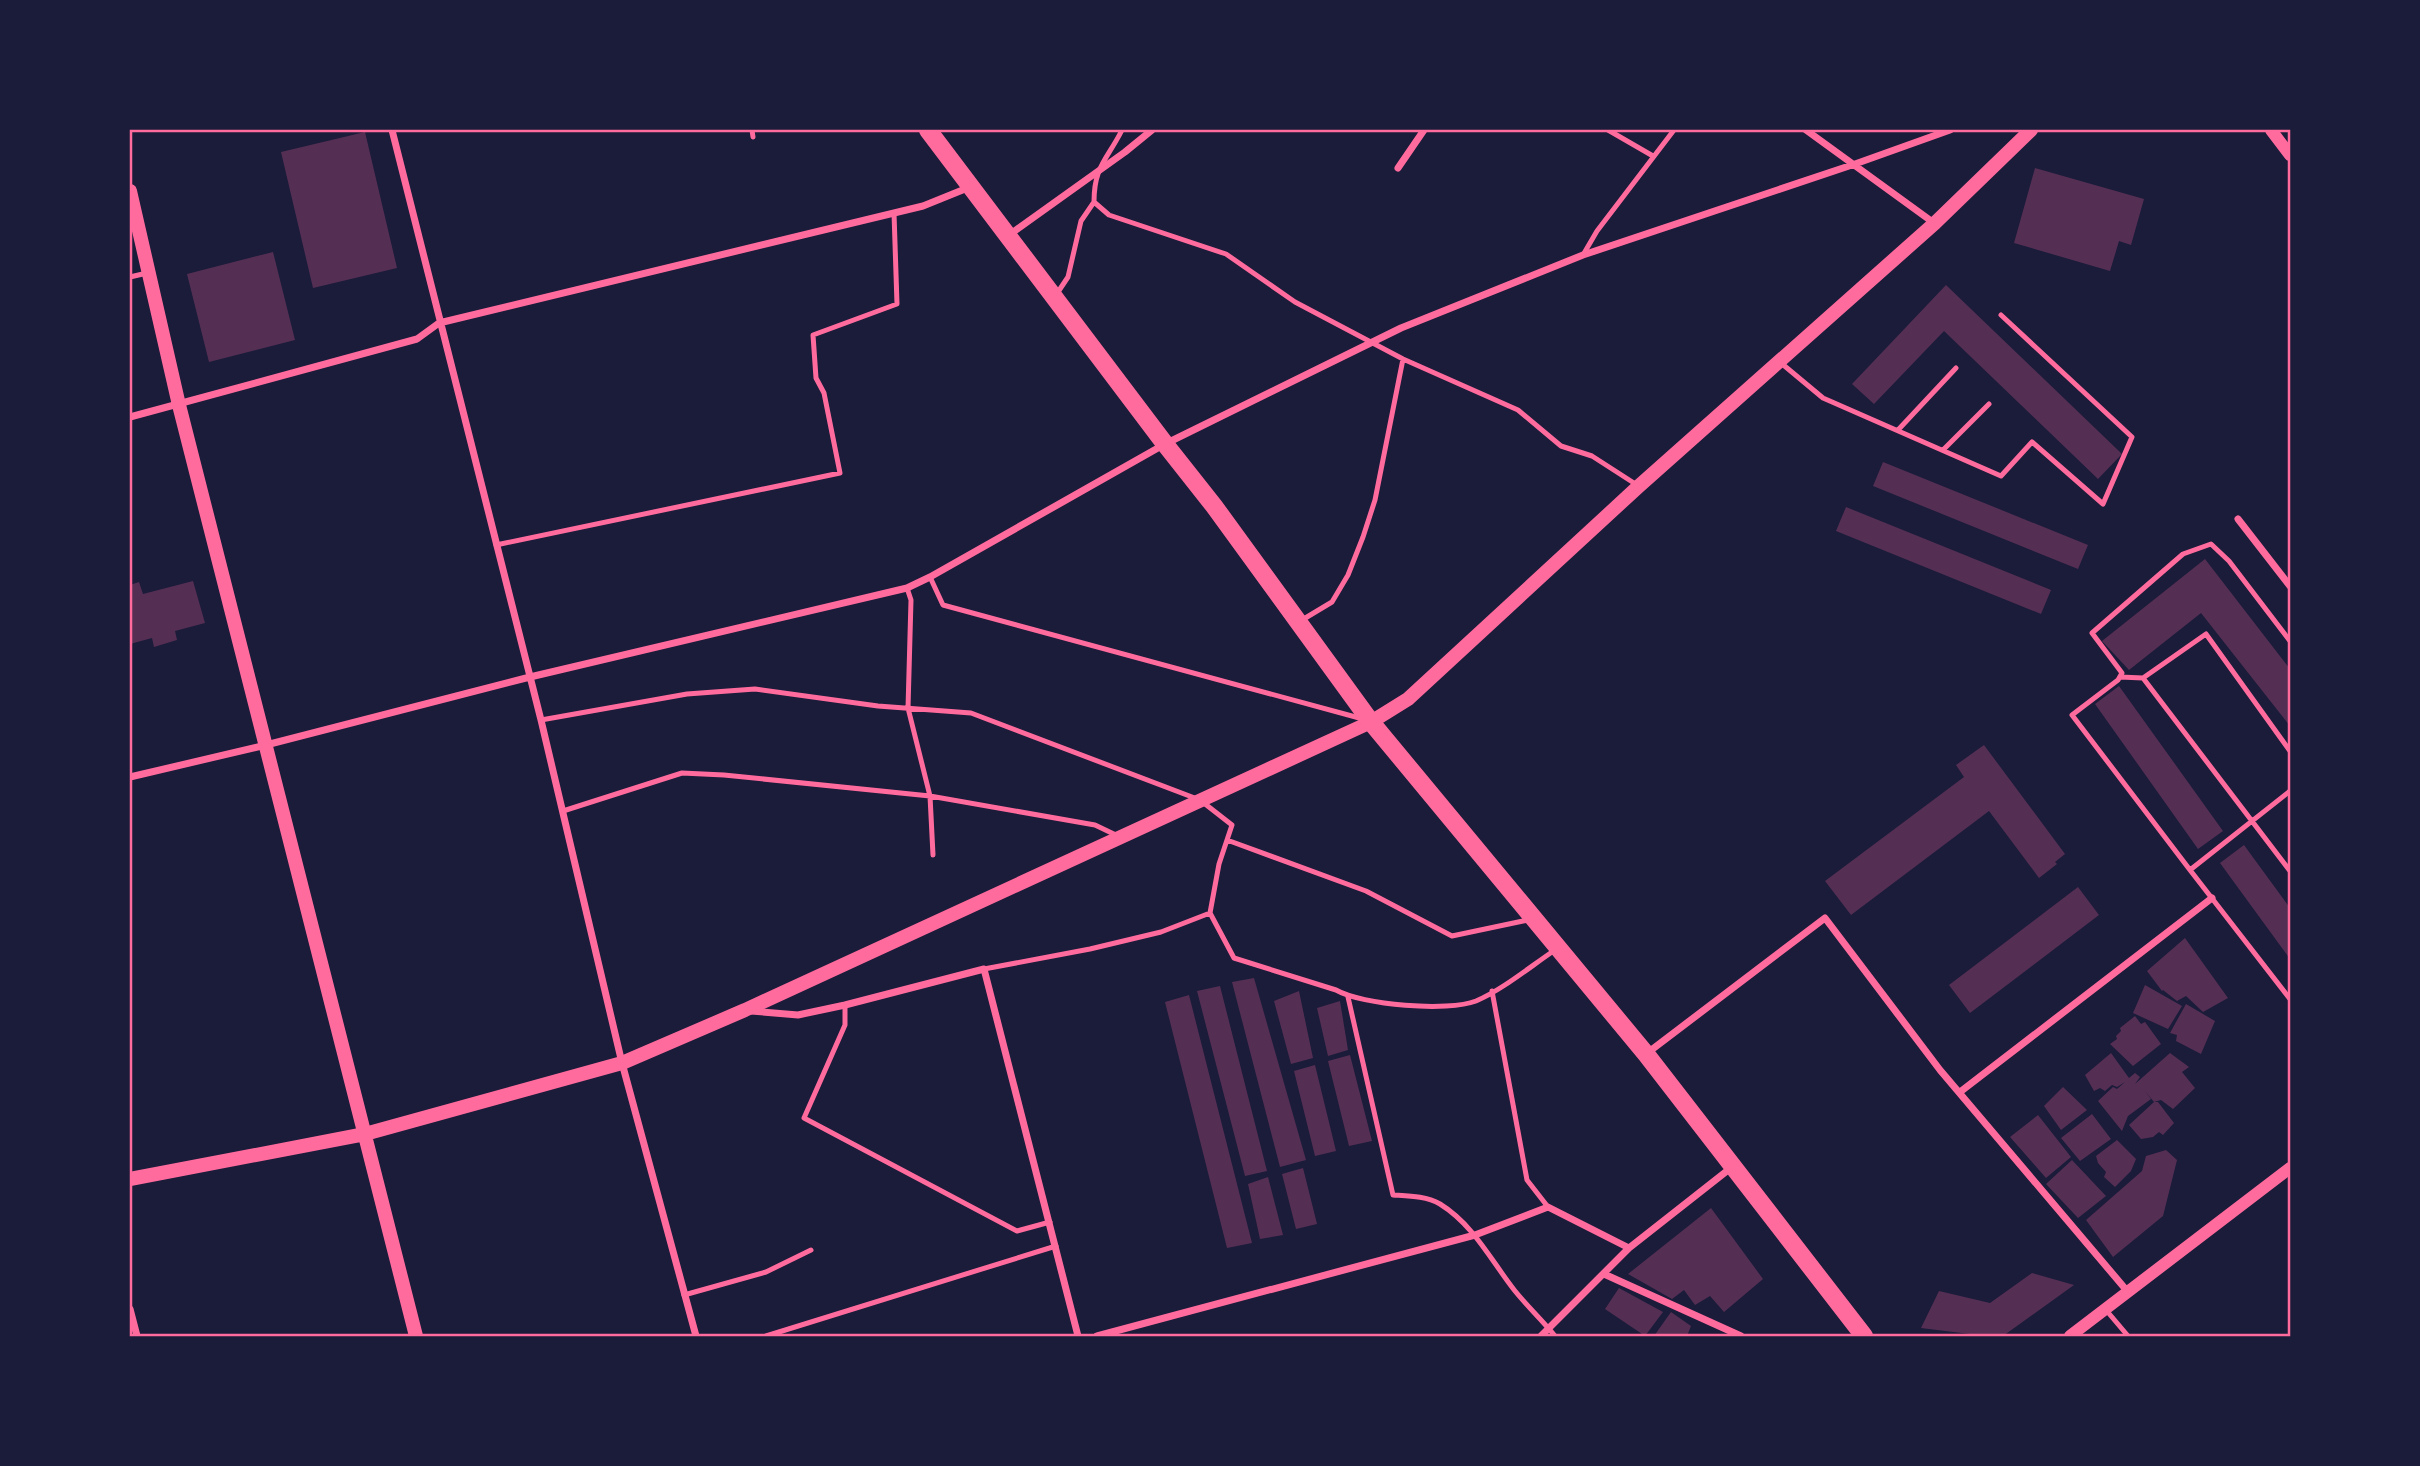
<svg xmlns="http://www.w3.org/2000/svg" width="2420" height="1466" font-family="'DejaVu Sans',sans-serif">
<style>
.building{fill:#542f53}
.lines{fill:none;stroke-linecap:round;stroke-linejoin:round}
.service{stroke:#ff6b9d;stroke-width:5}
.minor{stroke:#ff6b9d;stroke-width:7}
.tertiary{stroke:#ff6b9d;stroke-width:12}
.secondary{stroke:#ff6b9d;stroke-width:14}
.primary{stroke:#ff6b9d;stroke-width:18}
.neatline{fill:none;stroke:#ff6b9d;stroke-width:2.5}
</style>
<rect width="100%" height="100%" fill="#1b1b3a"/>
<path class="building" d="M 365,132 L 397,268 L 313,288 L 281,152 Z
M 2035,168 L 2144,199 L 2131,245 L 2119,241 L 2110,271 L 2014,243 Z
M 273,252 L 295,340 L 209,362 L 187,274 Z
M 1946,285 L 2122,454 L 2098,479 L 1944,331 L 1874,404 L 1852,384 Z
M 1883,462 L 2088,545 L 2078,569 L 1873,486 Z
M 1846,507 L 2051,590 L 2041,614 L 1836,531 Z
M 2205,559 L 2290,669 L 2290,726 L 2201,613 L 2129,670 L 2102,641 Z
M 193,581 L 205,623 L 175,631 L 177,640 L 154,647 L 152,638 L 130,644 L 130,585 L 139,582 L 143,594 Z
M 2119,686 L 2223,831 L 2198,849 L 2095,704 Z
M 1984,745 L 2065,854 L 2055,862 L 2057,864 L 2039,878 L 1989,811 L 1851,915 L 1825,881 L 1964,777 L 1956,765 Z
M 2244,845 L 2290,908 L 2290,959 L 2220,863 Z
M 2078,887 L 2099,915 L 1970,1013 L 1949,985 Z
M 2185,938 L 2228,998 L 2203,1012 L 2186,996 L 2177,1001 L 2163,990 L 2162,991 L 2147,971 Z
M 1254,978 L 1306,1160 L 1280,1167 L 1232,982 Z
M 2145,985 L 2182,1006 L 2168,1029 L 2133,1013 Z
M 1220,986 L 1267,1171 L 1245,1176 L 1197,991 Z
M 1299,991 L 1313,1058 L 1291,1064 L 1274,1001 Z
M 1189,995 L 1252,1243 L 1227,1248 L 1165,1002 Z
M 1340,1001 L 1348,1050 L 1328,1056 L 1317,1008 Z
M 2186,1004 L 2215,1021 L 2201,1054 L 2176,1041 L 2177,1035 L 2170,1033 Z
M 2135,1016 L 2141,1024 L 2145,1022 L 2161,1044 L 2133,1066 L 2110,1044 L 2117,1039 L 2116,1036 L 2121,1031 L 2120,1028 Z
M 2111,1053 L 2129,1078 L 2135,1073 L 2140,1077 L 2135,1084 L 2170,1053 L 2189,1067 L 2182,1072 L 2195,1088 L 2173,1109 L 2161,1100 L 2154,1102 L 2145,1091 L 2151,1099 L 2128,1116 L 2122,1131 L 2098,1101 L 2113,1087 L 2117,1089 L 2125,1082 L 2117,1087 L 2112,1085 L 2105,1091 L 2100,1088 L 2094,1091 L 2085,1075 Z
M 1350,1055 L 1372,1141 L 1349,1146 L 1328,1061 Z
M 1315,1065 L 1336,1151 L 1315,1156 L 1294,1071 Z
M 2063,1087 L 2087,1110 L 2061,1130 L 2044,1106 Z
M 2154,1102 L 2158,1102 L 2174,1123 L 2163,1135 L 2159,1132 L 2153,1137 L 2141,1139 L 2129,1125 Z
M 2092,1114 L 2111,1139 L 2080,1161 L 2061,1138 Z
M 2038,1115 L 2071,1157 L 2046,1178 L 2010,1137 Z
M 2117,1140 L 2136,1159 L 2131,1171 L 2115,1187 L 2104,1177 L 2106,1172 L 2098,1163 L 2096,1156 Z
M 2166,1150 L 2177,1160 L 2163,1216 L 2113,1257 L 2086,1220 L 2142,1171 L 2146,1156 Z
M 2072,1160 L 2106,1196 L 2078,1218 L 2046,1184 Z
M 1303,1168 L 1317,1224 L 1296,1229 L 1282,1174 Z
M 1268,1177 L 1283,1235 L 1260,1239 L 1248,1184 Z
M 1711,1208 L 1763,1279 L 1724,1312 L 1710,1296 L 1695,1305 L 1684,1290 L 1672,1299 L 1628,1274 Z
M 2032,1273 L 2074,1285 L 2003,1336 L 1986,1336 L 1921,1328 L 1939,1291 L 1990,1303 Z
M 1619,1288 L 1663,1312 L 1645,1336 L 1605,1309 Z
M 1671,1312 L 1691,1326 L 1687,1336 L 1654,1336 Z"/>
<g class="lines">
<path class="service" d="M 752,130 L 753,137
M 1122,130 C 1107,160 1094,166 1094,202 L 1109,215 L 1226,254 L 1295,302 L 1403,359 L 1518,410 L 1561,446 L 1592,456 L 1637,485
M 1608,130 L 1653,156
M 1583,255 L 1597,231 L 1674,130
M 130,277 L 147,273
M 1056,295 L 1068,277 L 1081,221 L 1094,202
M 1781,363 L 1823,398 L 2001,476 L 2032,442 L 2103,504 L 2132,437 L 2001,315
M 1898,430 L 1956,368
M 1943,450 L 1989,404
M 496,545 L 840,473 L 824,393 L 816,378 L 813,335 L 897,304 L 894,213
M 930,577 L 943,605 L 1363,719
M 907,588 L 911,600 L 908,708 L 930,796 L 933,855
M 1302,620 L 1332,602 L 1348,575 L 1363,537 L 1375,500 L 1403,359
M 2120,677 L 2143,678
M 541,720 L 687,694 L 755,689 L 878,706 L 971,713 L 1200,800 L 1232,825 L 1219,864 L 1210,913 L 1161,932 L 1090,949 L 984,969
M 2290,751 L 2206,634 L 2143,678 L 2290,871
M 2290,791 L 2190,870 L 2290,999
M 563,811 L 682,773 L 724,775 L 930,796 L 1095,825 L 1118,836
M 1227,840 L 1366,891 L 1452,936 L 1528,920
M 2190,870 L 2072,715 L 2118,680 L 2122,673 L 2092,633 L 2183,554 L 2211,544 L 2229,561 L 2290,641
M 1210,913 L 1234,958 L 1336,990 C 1362,1005 1448,1012 1476,1001 C 1502,990 1531,966 1555,950
M 1492,991 L 1527,1180 L 1548,1207
M 1348,997 L 1393,1195 C 1409,1196 1426,1196 1440,1204 C 1474,1225 1492,1262 1515,1291 C 1528,1307 1543,1321 1555,1336
M 845,1005 L 845,1025 L 804,1118 L 1017,1231 L 1050,1222
M 684,1295 L 766,1272 L 811,1250
M 2106,1310 L 2128,1336
M 766,1336 L 1056,1246"/>
<path class="minor" d="M 392,130 L 541,720 L 622,1063 L 696,1336
M 1806,130 L 1934,223
M 1398,168 L 1424,130
M 1009,235 L 1125,152 L 1152,130
M 130,417 L 417,339 L 439,323 L 923,206 L 970,187
M 2238,519 L 2290,586
M 130,777 L 266,745 L 530,677 L 907,588 L 930,577 L 1165,444 L 1401,328 L 1583,255 L 1855,164 L 1950,130
M 751,1011 L 798,1015 L 845,1005 L 984,969 L 1078,1336
M 1646,1054 L 1825,918 L 1940,1070 L 2128,1292
M 1960,1092 L 2212,898
M 1604,1274 L 1741,1336
M 130,1309 L 137,1336
M 1097,1336 L 1475,1235 L 1548,1207 L 1629,1248
M 1541,1336 L 1629,1248 L 1732,1167"/>
<path class="tertiary" d="M 2271,130 L 2290,155
M 2070,1336 L 2290,1168"/>
<path class="secondary" d="M 130,191 L 179,405 L 416,1336
M 130,1179 L 365,1134 L 622,1063 L 745,1010 L 1371,722 L 1408,699 L 1639,486 L 1935,223 L 2031,130"/>
<path class="primary" d="M 928,130 L 1165,444 L 1214,506 L 1371,722 L 1646,1054 L 1864,1336"/>
</g>
<rect width="2420" height="1466" fill="none" stroke="#1b1b3a" stroke-width="262"/>
<rect x="131" y="131" width="2158" height="1204" class="neatline"/>
</svg>
